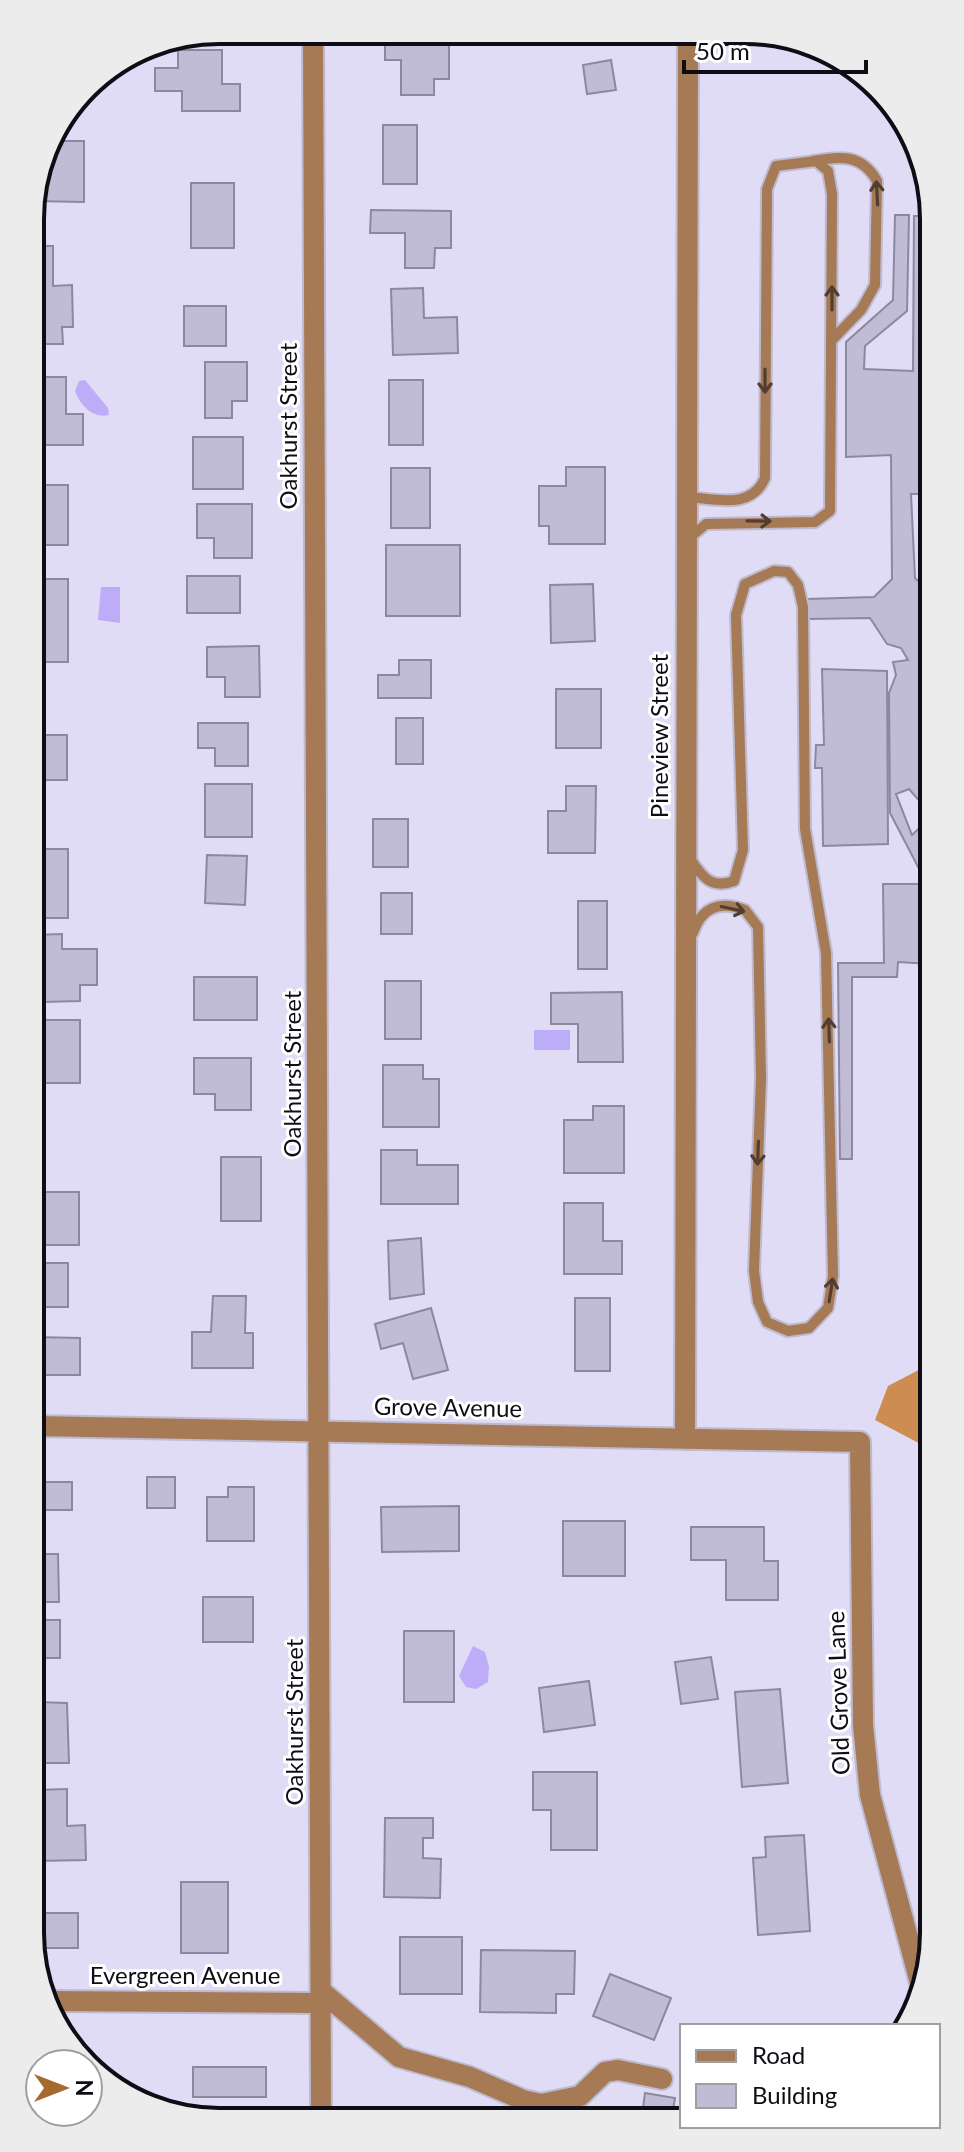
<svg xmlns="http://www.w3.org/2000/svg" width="964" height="2152" font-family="Lato,sans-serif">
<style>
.forest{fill:#cc8c52}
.water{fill:#bdadf9}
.building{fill:#c1bcd5;stroke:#8c889f;stroke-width:2}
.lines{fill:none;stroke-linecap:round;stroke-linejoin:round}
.service-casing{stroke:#bebbd1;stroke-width:14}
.minor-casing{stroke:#bebbd1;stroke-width:24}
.service{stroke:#a67a54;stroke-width:10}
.minor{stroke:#a67a54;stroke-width:20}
.oneway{stroke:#523d31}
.labels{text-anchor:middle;stroke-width:6;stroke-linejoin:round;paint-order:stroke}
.street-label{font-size:24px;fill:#0e0c14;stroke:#fff}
.rim{fill:none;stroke:#0e0c14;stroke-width:4}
</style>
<rect width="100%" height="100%" fill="#e0dcf5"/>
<path class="forest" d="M 932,1363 L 932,1450 L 875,1420 L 888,1386 Z"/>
<path class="water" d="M 85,380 L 108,408 L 109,415 C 93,419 80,405 75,391 L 79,381 Z
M 101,587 L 120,587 L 120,623 L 98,620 Z
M 534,1030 L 570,1030 L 570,1050 L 534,1050 Z
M 473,1646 L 485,1652 L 489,1667 L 488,1682 L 476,1689 L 466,1687 L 459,1676 Z"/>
<path class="building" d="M 385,39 L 449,39 L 449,79 L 434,79 L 434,95 L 401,95 L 401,60 L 385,60 Z
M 178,50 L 222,50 L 222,84 L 240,84 L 240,111 L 182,111 L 182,91 L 155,91 L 155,68 L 178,68 Z
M 611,60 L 616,90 L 587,94 L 583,65 Z
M 383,125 L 417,125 L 417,184 L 383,184 Z
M 48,141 L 84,141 L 84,202 L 33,201 Z
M 191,183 L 234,183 L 234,248 L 191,248 Z
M 371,210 L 451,211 L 451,248 L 435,248 L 434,268 L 405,268 L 405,233 L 370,233 Z
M 895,215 L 909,215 L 907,311 L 865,346 L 864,369 L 913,371 L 914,216 L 928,216 L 929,494 L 911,494 L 915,578 L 929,591 L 930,813 L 909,789 L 896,794 L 912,835 L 930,818 L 930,964 L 898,962 L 897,977 L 852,977 L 852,1159 L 840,1159 L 838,963 L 884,963 L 883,884 L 927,884 L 890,813 L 889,693 L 896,675 L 893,662 L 908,660 L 901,648 L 887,644 L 870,618 L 808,619 L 807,599 L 874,597 L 892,579 L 891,455 L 846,457 L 846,342 L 893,300 Z
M 31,246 L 53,246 L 53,286 L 72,285 L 73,327 L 62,327 L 63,344 L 31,344 Z
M 423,288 L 424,318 L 457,317 L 458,353 L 393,355 L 391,289 Z
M 184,306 L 226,306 L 226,346 L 184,346 Z
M 205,362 L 247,362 L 247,401 L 232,401 L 232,418 L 205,418 Z
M 31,377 L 66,377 L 66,414 L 83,414 L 83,445 L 31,445 Z
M 389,380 L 423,380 L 423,445 L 389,445 Z
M 193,437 L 243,437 L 243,489 L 193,489 Z
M 566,467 L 605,467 L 605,544 L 549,544 L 549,526 L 539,526 L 539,486 L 566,486 Z
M 391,468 L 430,468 L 430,528 L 391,528 Z
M 31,485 L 68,485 L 68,545 L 32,545 Z
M 197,504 L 252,504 L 252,558 L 214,558 L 214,538 L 197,538 Z
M 386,545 L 460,545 L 460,616 L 386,616 Z
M 187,576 L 240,576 L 240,613 L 187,613 Z
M 32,579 L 68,579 L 68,662 L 32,662 Z
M 593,584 L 595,641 L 551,643 L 550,585 Z
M 259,646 L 260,697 L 225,697 L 225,677 L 207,677 L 207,647 Z
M 399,660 L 431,660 L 431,698 L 378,698 L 378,675 L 399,675 Z
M 822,669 L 887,671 L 888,844 L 823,846 L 822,768 L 815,768 L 816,745 L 824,745 Z
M 556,689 L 601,689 L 601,748 L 556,748 Z
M 396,718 L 423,718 L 423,764 L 396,764 Z
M 198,723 L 248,723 L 248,766 L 215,766 L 215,748 L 198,748 Z
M 32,735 L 67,735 L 67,780 L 33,780 Z
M 205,784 L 252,784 L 252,837 L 205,837 Z
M 566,786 L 596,786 L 595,853 L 548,853 L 548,811 L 566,811 Z
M 373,819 L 408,819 L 408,867 L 373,867 Z
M 33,849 L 68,849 L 68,918 L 33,918 Z
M 207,855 L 247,856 L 245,905 L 205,903 Z
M 381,893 L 412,893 L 412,934 L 381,934 Z
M 578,901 L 607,901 L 607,969 L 578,969 Z
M 62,934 L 62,949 L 97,949 L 97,985 L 80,985 L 80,1001 L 43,1002 L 42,978 L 33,978 L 33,935 Z
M 194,977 L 257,977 L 257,1020 L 194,1020 Z
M 385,981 L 421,981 L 421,1039 L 385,1039 Z
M 622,992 L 623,1062 L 578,1062 L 578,1024 L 551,1024 L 551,993 Z
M 33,1020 L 80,1020 L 80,1083 L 33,1083 Z
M 194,1058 L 251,1058 L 251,1110 L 215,1110 L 215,1094 L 194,1094 Z
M 383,1065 L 423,1065 L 423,1079 L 439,1079 L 439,1127 L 383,1127 Z
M 593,1106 L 624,1106 L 624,1173 L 564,1173 L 564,1120 L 593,1120 Z
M 381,1150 L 417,1150 L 417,1165 L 458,1165 L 458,1204 L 381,1204 Z
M 221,1157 L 261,1157 L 261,1221 L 221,1221 Z
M 40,1192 L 79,1192 L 79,1245 L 34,1245 L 34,1211 L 40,1211 Z
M 564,1203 L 603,1203 L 603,1241 L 622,1241 L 622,1274 L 564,1274 Z
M 421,1238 L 424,1294 L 390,1299 L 388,1241 Z
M 34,1263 L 68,1263 L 68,1307 L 34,1307 Z
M 213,1296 L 246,1296 L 245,1333 L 253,1333 L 253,1368 L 192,1368 L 192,1332 L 211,1332 Z
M 575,1298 L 610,1298 L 610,1371 L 575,1371 Z
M 431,1308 L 448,1370 L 413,1379 L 403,1343 L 381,1349 L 375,1324 Z
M 34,1337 L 80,1338 L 80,1375 L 34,1375 Z
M 147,1477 L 175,1477 L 175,1508 L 147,1508 Z
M 35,1482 L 72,1482 L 72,1510 L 44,1510 L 44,1525 L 35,1525 Z
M 228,1487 L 254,1487 L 254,1541 L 207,1541 L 207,1497 L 228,1497 Z
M 459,1506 L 459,1551 L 382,1552 L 381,1507 Z
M 563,1521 L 625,1521 L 625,1576 L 563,1576 Z
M 691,1527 L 764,1527 L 764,1561 L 778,1561 L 778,1600 L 726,1600 L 726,1560 L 691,1560 Z
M 932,1539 L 932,1567 L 919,1556 Z
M 35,1554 L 58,1554 L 59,1602 L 35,1602 Z
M 203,1597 L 253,1597 L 253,1642 L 203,1642 Z
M 35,1620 L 60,1620 L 60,1658 L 35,1658 Z
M 404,1631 L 454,1631 L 454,1702 L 404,1702 Z
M 711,1657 L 718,1699 L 681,1704 L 675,1662 Z
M 589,1681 L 595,1725 L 544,1732 L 539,1688 Z
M 780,1689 L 788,1783 L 742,1787 L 735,1692 Z
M 36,1702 L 67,1703 L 69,1763 L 36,1763 Z
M 933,1726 L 933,1806 L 930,1806 L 926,1727 Z
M 533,1772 L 597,1772 L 597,1850 L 551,1850 L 551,1810 L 533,1810 Z
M 67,1789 L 67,1826 L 85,1825 L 86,1860 L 36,1861 L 36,1790 Z
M 385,1818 L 433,1818 L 433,1838 L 423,1838 L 423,1858 L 441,1859 L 440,1898 L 384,1897 Z
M 804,1835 L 810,1931 L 758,1935 L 753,1858 L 766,1857 L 765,1837 Z
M 181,1882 L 228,1882 L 228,1953 L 181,1953 Z
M 36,1913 L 78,1913 L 78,1948 L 36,1948 Z
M 400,1937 L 462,1937 L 462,1994 L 400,1994 Z
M 481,1950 L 575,1951 L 574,1994 L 556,1994 L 556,2013 L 480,2012 Z
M 610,1974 L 671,1998 L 654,2040 L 593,2016 Z
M 193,2067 L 266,2067 L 266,2097 L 193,2097 Z
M 645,2093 L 675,2098 L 672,2116 L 642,2116 Z
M 585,2108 L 623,2114 L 623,2116 L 583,2116 Z"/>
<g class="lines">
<defs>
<path id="service" d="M 813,161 C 841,156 862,154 877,181 L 875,285 L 861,310 L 832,340
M 687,497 C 717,499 751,510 765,478 L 767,189 L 776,166 L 816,161 L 828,171 L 832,194 L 830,511 L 815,522 L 706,524 L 688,539
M 689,857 C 701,875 710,890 734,881 L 743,850 L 736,615 L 745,584 L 774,571 L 788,572 L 798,585 L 803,607 L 805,829 L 826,953 L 833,1276 L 828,1308 L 809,1328 L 788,1331 L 767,1322 L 758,1302 L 754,1271 L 761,1078 L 758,927 L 745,910 C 719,900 701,908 693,933"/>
<path id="minor" d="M 313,31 L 321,2118
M 35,1426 L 860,1442 L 863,1725 L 870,1795 L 920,1983
M 685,1439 L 688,33
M 321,1991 L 399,2057 L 470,2077 L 523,2100 L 541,2104 L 580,2096 L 605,2072 L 618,2070 L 662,2079
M 48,2001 L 321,2003"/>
</defs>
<use href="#service" class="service-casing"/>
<use href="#minor" class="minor-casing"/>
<use href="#service" class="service"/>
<use href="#minor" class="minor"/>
</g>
<defs><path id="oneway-shaft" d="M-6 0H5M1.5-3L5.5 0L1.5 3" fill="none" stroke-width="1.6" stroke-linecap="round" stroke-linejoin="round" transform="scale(2)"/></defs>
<g class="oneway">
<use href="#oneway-shaft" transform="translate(877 193) rotate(-93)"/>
<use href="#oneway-shaft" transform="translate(832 298) rotate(-90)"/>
<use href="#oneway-shaft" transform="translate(765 381) rotate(90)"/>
<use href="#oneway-shaft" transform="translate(759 521) rotate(1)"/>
<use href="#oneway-shaft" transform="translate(733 909) rotate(12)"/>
<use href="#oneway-shaft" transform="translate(829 1030) rotate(-92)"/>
<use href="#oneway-shaft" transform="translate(758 1153) rotate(92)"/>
<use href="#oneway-shaft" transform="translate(831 1290) rotate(-81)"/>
</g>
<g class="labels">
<g class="street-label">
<text transform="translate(289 426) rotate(-90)" y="8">Oakhurst Street</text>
<text transform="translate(660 736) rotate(-90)" y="8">Pineview Street</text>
<text transform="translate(293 1074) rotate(-90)" y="8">Oakhurst Street</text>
<text transform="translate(448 1408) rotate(1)" y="8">Grove Avenue</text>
<text transform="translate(839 1693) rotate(-92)" y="8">Old Grove Lane</text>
<text transform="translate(295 1722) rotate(-90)" y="8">Oakhurst Street</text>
<text x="185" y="1984">Evergreen Avenue</text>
</g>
</g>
<path d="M0 0H964V2152H0ZM219 44H745A175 175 0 0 1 920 219V1933A175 175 0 0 1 745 2108H219A175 175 0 0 1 44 1933V219A175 175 0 0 1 219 44Z" fill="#ececec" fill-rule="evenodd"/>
<path class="rim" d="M219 44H745A175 175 0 0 1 920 219V1933A175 175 0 0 1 745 2108H219A175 175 0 0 1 44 1933V219A175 175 0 0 1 219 44Z"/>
<rect x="680" y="2024" width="260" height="104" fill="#ffffff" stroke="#9f9ea1" stroke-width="2"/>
<rect x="696" y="2050" width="40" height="12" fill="#a67a54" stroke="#9f9ea1" stroke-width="2"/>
<text x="752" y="2064" font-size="24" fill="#0e0c14">Road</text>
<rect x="696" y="2084" width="40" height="24" fill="#c1bcd5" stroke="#9f9ea1" stroke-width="2"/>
<text x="752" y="2104" font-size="24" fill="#0e0c14">Building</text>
<g transform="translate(64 2088) rotate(90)"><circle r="38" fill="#ffffff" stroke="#9f9ea1" stroke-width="2"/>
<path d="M0-6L14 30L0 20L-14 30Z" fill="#a7692e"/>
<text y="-12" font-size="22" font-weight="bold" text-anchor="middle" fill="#0e0c14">N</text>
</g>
<path d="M684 60v12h182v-12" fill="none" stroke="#0e0c14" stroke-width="4"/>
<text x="696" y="60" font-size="24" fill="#0e0c14" stroke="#ffffff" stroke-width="6" paint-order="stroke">50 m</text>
</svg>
